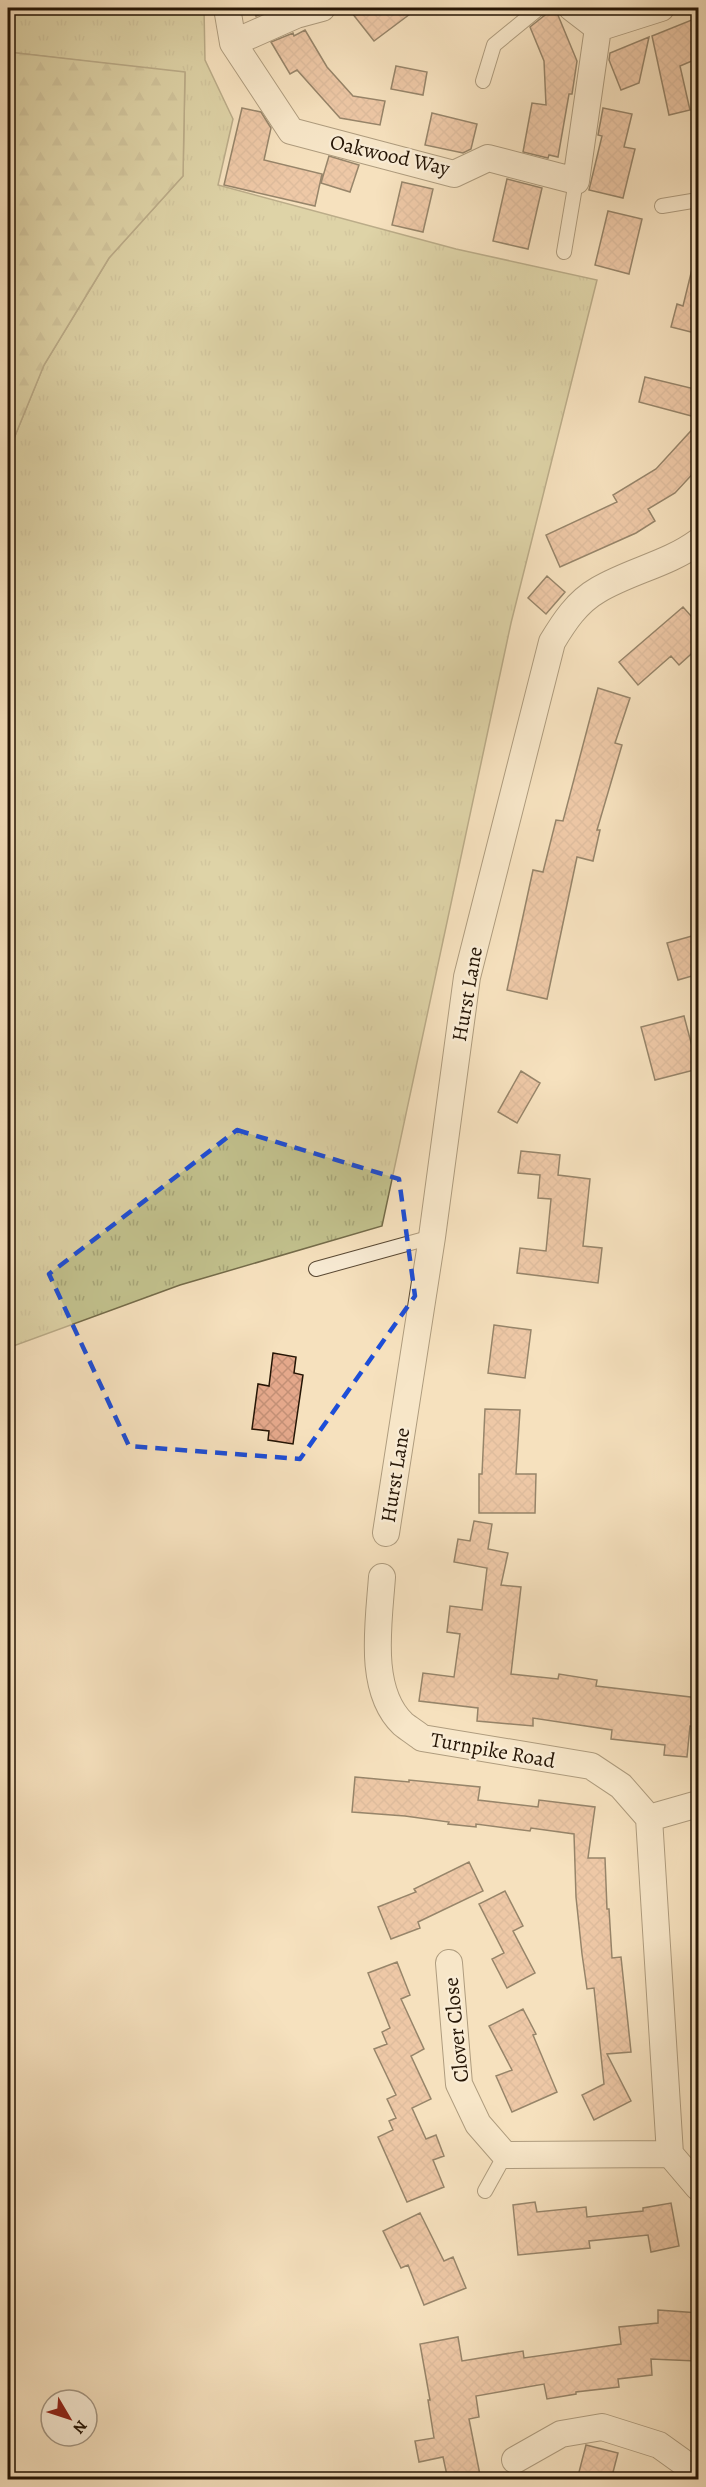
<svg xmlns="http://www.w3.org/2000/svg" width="706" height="2487" font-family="Alegreya,serif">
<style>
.grass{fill:url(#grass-tufts);stroke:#746b49;stroke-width:1.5}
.forest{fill:url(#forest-firs);stroke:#746b49;stroke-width:1.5}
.building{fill:url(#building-cross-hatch);stroke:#251505;stroke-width:1.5}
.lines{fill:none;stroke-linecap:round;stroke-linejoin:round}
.service-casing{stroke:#594833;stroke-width:16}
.minor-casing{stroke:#594833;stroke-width:28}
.service{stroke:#f9ecd5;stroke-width:14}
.minor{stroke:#f9ecd5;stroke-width:26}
.marked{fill:none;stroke:#1d4ed8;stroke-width:4.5;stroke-dasharray:12 8;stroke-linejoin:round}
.labels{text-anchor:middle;stroke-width:4.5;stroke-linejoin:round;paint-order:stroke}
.street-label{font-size:21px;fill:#251505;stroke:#f9ecd5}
</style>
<defs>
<pattern id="grass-tufts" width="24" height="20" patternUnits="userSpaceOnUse" patternTransform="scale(1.5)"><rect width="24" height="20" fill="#c2c18d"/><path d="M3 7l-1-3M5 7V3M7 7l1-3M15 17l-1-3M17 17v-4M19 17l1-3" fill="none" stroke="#a7a578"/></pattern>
<pattern id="forest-firs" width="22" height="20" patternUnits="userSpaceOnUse" patternTransform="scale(1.5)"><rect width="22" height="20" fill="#c2c18d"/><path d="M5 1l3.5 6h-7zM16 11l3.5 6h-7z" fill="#a7a578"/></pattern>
<pattern id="building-cross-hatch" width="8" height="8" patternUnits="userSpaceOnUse" patternTransform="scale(1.5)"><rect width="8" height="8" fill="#e4a88b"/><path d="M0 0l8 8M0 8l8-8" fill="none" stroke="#c39076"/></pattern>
</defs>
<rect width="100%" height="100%" fill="#f6e1be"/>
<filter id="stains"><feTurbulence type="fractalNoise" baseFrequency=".00333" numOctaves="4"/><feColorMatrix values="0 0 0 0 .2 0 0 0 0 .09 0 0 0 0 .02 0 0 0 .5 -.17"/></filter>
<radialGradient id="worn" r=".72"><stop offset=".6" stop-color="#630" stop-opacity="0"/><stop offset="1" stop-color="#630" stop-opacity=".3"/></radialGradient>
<path class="grass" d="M 8,8 L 204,8 L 205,60 L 233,119 L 218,185 L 456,249 L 597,280 L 511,623 L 382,1226 L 180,1285 L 8,1348 L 8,453 L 44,365 L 109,258 L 183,176 L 185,73 L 8,52 Z"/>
<path class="forest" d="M 8,52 L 185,72 L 183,176 L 109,258 L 44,365 L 8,453 Z"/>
<path class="building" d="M 251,8 L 276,8 L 256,16 Z
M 348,8 L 418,8 L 374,41 Z
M 548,8 L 555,8 L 577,61 L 572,94 L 569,94 L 558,157 L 549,155 L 548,158 L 523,152 L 532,103 L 546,105 L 544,61 L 530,27 L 545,15 Z
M 699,17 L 699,58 L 680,66 L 690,110 L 669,115 L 652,36 Z
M 305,30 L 327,67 L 353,96 L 385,101 L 380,125 L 340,118 L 297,70 L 290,74 L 271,42 L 293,33 L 294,36 Z
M 649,37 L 639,83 L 621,90 L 609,60 L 610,53 Z
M 396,66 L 427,72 L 423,95 L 391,89 Z
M 242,108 L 261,112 L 271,128 L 264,160 L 322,174 L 315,206 L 224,185 Z
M 603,108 L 632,114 L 624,147 L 635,149 L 623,198 L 589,190 L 602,136 L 598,135 Z
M 432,113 L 477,124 L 471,149 L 463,153 L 425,145 Z
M 329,156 L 359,165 L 350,192 L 321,183 Z
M 507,179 L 542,188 L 528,249 L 493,241 Z
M 402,182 L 433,189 L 423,232 L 392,225 Z
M 608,211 L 642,219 L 629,274 L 595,265 Z
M 692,269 L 699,270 L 699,334 L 671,327 L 677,304 L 683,306 Z
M 645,377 L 699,390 L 699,418 L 639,402 Z
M 699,422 L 699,467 L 675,493 L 648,509 L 655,521 L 636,533 L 560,567 L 546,535 L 617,502 L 613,495 L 656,469 Z
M 547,576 L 565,592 L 546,614 L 528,598 Z
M 683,607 L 699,625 L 699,647 L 679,665 L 671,656 L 638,685 L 619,662 Z
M 598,688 L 630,698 L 615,743 L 622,745 L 597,830 L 600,830 L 593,861 L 577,857 L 547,999 L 507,990 L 533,870 L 543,872 L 556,820 L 563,821 Z
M 699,934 L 699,974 L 678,980 L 667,943 Z
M 684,1016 L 698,1069 L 655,1080 L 641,1027 Z
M 521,1071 L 540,1083 L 517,1123 L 498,1112 Z
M 521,1151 L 560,1155 L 558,1175 L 590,1179 L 583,1246 L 602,1248 L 598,1283 L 517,1273 L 520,1248 L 546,1251 L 551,1199 L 538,1198 L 540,1175 L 518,1173 Z
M 494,1325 L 531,1330 L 525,1378 L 488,1373 Z
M 273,1353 L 296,1357 L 294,1373 L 303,1375 L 293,1444 L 268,1440 L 269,1431 L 252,1429 L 258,1384 L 269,1386 Z
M 485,1409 L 520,1410 L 516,1474 L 536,1474 L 535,1513 L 479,1513 L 479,1474 L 482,1474 Z
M 474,1521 L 492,1524 L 488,1549 L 508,1553 L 501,1585 L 521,1587 L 511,1674 L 558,1679 L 559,1674 L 597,1680 L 596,1686 L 699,1698 L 699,1727 L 690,1726 L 687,1757 L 664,1755 L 665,1745 L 611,1739 L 612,1730 L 533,1718 L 533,1726 L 477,1721 L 478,1708 L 419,1701 L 423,1673 L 454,1677 L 460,1634 L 447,1632 L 450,1606 L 482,1610 L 487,1568 L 454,1562 L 458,1539 L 470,1541 Z
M 355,1777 L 409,1782 L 409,1780 L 480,1787 L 478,1800 L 538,1807 L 539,1800 L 595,1807 L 588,1858 L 605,1858 L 607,1909 L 609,1909 L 612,1958 L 621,1957 L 631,2052 L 607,2054 L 631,2101 L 594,2120 L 582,2095 L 604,2084 L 594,1988 L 587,1989 L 582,1954 L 576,1897 L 574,1834 L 531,1828 L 530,1831 L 476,1824 L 476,1827 L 448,1824 L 449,1822 L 405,1816 L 352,1812 Z
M 469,1862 L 483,1891 L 418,1922 L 420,1928 L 391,1939 L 378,1907 L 416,1892 L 414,1889 Z
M 505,1891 L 523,1926 L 513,1931 L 535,1973 L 507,1988 L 492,1959 L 504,1953 L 479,1904 Z
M 397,1962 L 410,1995 L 401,1999 L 424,2049 L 411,2056 L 431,2099 L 412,2108 L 426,2139 L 436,2135 L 444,2156 L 433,2160 L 444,2187 L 407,2202 L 378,2137 L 393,2130 L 389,2121 L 396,2118 L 387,2099 L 396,2095 L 374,2049 L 387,2044 L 382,2032 L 390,2028 L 368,1973 Z
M 523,2009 L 536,2034 L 533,2035 L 557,2092 L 512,2112 L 496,2076 L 512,2070 L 489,2026 Z
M 535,2202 L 537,2212 L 586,2207 L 587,2217 L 643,2211 L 643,2208 L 671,2203 L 679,2246 L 651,2252 L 648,2235 L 589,2241 L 590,2248 L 518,2255 L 513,2205 Z
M 420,2213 L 444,2261 L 453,2257 L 466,2288 L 424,2305 L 408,2265 L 401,2268 L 383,2231 Z
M 658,2310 L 699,2313 L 696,2361 L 651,2359 L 652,2375 L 618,2379 L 619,2387 L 576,2392 L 576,2394 L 547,2399 L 544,2384 L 476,2396 L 479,2417 L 469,2419 L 481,2480 L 448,2480 L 443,2457 L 419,2462 L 415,2441 L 434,2438 L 428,2400 L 430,2400 L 420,2344 L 458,2337 L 462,2361 L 523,2351 L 524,2358 L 621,2344 L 619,2327 L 658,2323 Z
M 586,2445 L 618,2453 L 611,2480 L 592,2480 L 578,2476 Z"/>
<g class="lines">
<defs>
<path id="service" d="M 483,81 L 494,45 L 539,8
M 662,206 L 698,200
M 564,252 L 576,181
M 316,1269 L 432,1237
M 485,2191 L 505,2155"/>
<path id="minor" d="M 227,8 L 233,43 L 291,131 L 454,174 L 488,158 L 576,181 L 598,28
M 572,8 L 598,28 L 661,8
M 233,43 L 296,15 L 322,8
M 386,1533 L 432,1237 L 467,977 L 552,642 C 564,622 577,602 598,590 C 630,571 668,564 698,542
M 382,1577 C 379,1621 367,1690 403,1724 C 409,1729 416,1733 422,1738 L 591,1766 L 621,1786 L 649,1818 L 670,2154 L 698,2187
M 649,1818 L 698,1804
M 449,1963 L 459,2084 L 478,2124 L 505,2155 L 670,2154
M 515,2460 L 561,2434 L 602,2427 L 659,2445 L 698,2473"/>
</defs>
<use href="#service" class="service-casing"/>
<use href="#minor" class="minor-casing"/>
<use href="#service" class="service"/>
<use href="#minor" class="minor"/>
</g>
<path d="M0 0H706V2487H0ZM 237,1130 L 399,1179 L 415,1296 L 300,1459 L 129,1446 L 49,1274 Z" fill="#f6e1be" fill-opacity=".55" fill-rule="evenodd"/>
<path class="marked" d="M 237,1130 L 399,1179 L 415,1296 L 300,1459 L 129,1446 L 49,1274 Z"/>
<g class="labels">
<g class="street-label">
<text transform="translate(390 155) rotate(13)" y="7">Oakwood Way</text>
<text transform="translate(467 994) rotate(-80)" y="7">Hurst Lane</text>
<text transform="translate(395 1475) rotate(-81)" y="7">Hurst Lane</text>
<text transform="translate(493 1750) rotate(10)" y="7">Turnpike Road</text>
<text transform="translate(456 2030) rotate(-96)" y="7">Clover Close</text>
</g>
</g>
<rect width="706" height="2487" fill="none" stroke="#f6e1be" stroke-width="30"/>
<rect x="9" y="9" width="688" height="2469" fill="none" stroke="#251505" stroke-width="3"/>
<rect x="15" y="15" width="676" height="2457" fill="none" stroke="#251505" stroke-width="1.5"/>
<g transform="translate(69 2418) rotate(129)"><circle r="28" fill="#f9ecd5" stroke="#a49682" stroke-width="1.5"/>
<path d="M0-4.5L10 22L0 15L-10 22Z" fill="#8f2418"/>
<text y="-9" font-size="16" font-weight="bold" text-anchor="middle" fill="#251505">N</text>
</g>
<rect width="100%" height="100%" filter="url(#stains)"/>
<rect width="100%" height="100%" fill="url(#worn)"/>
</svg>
